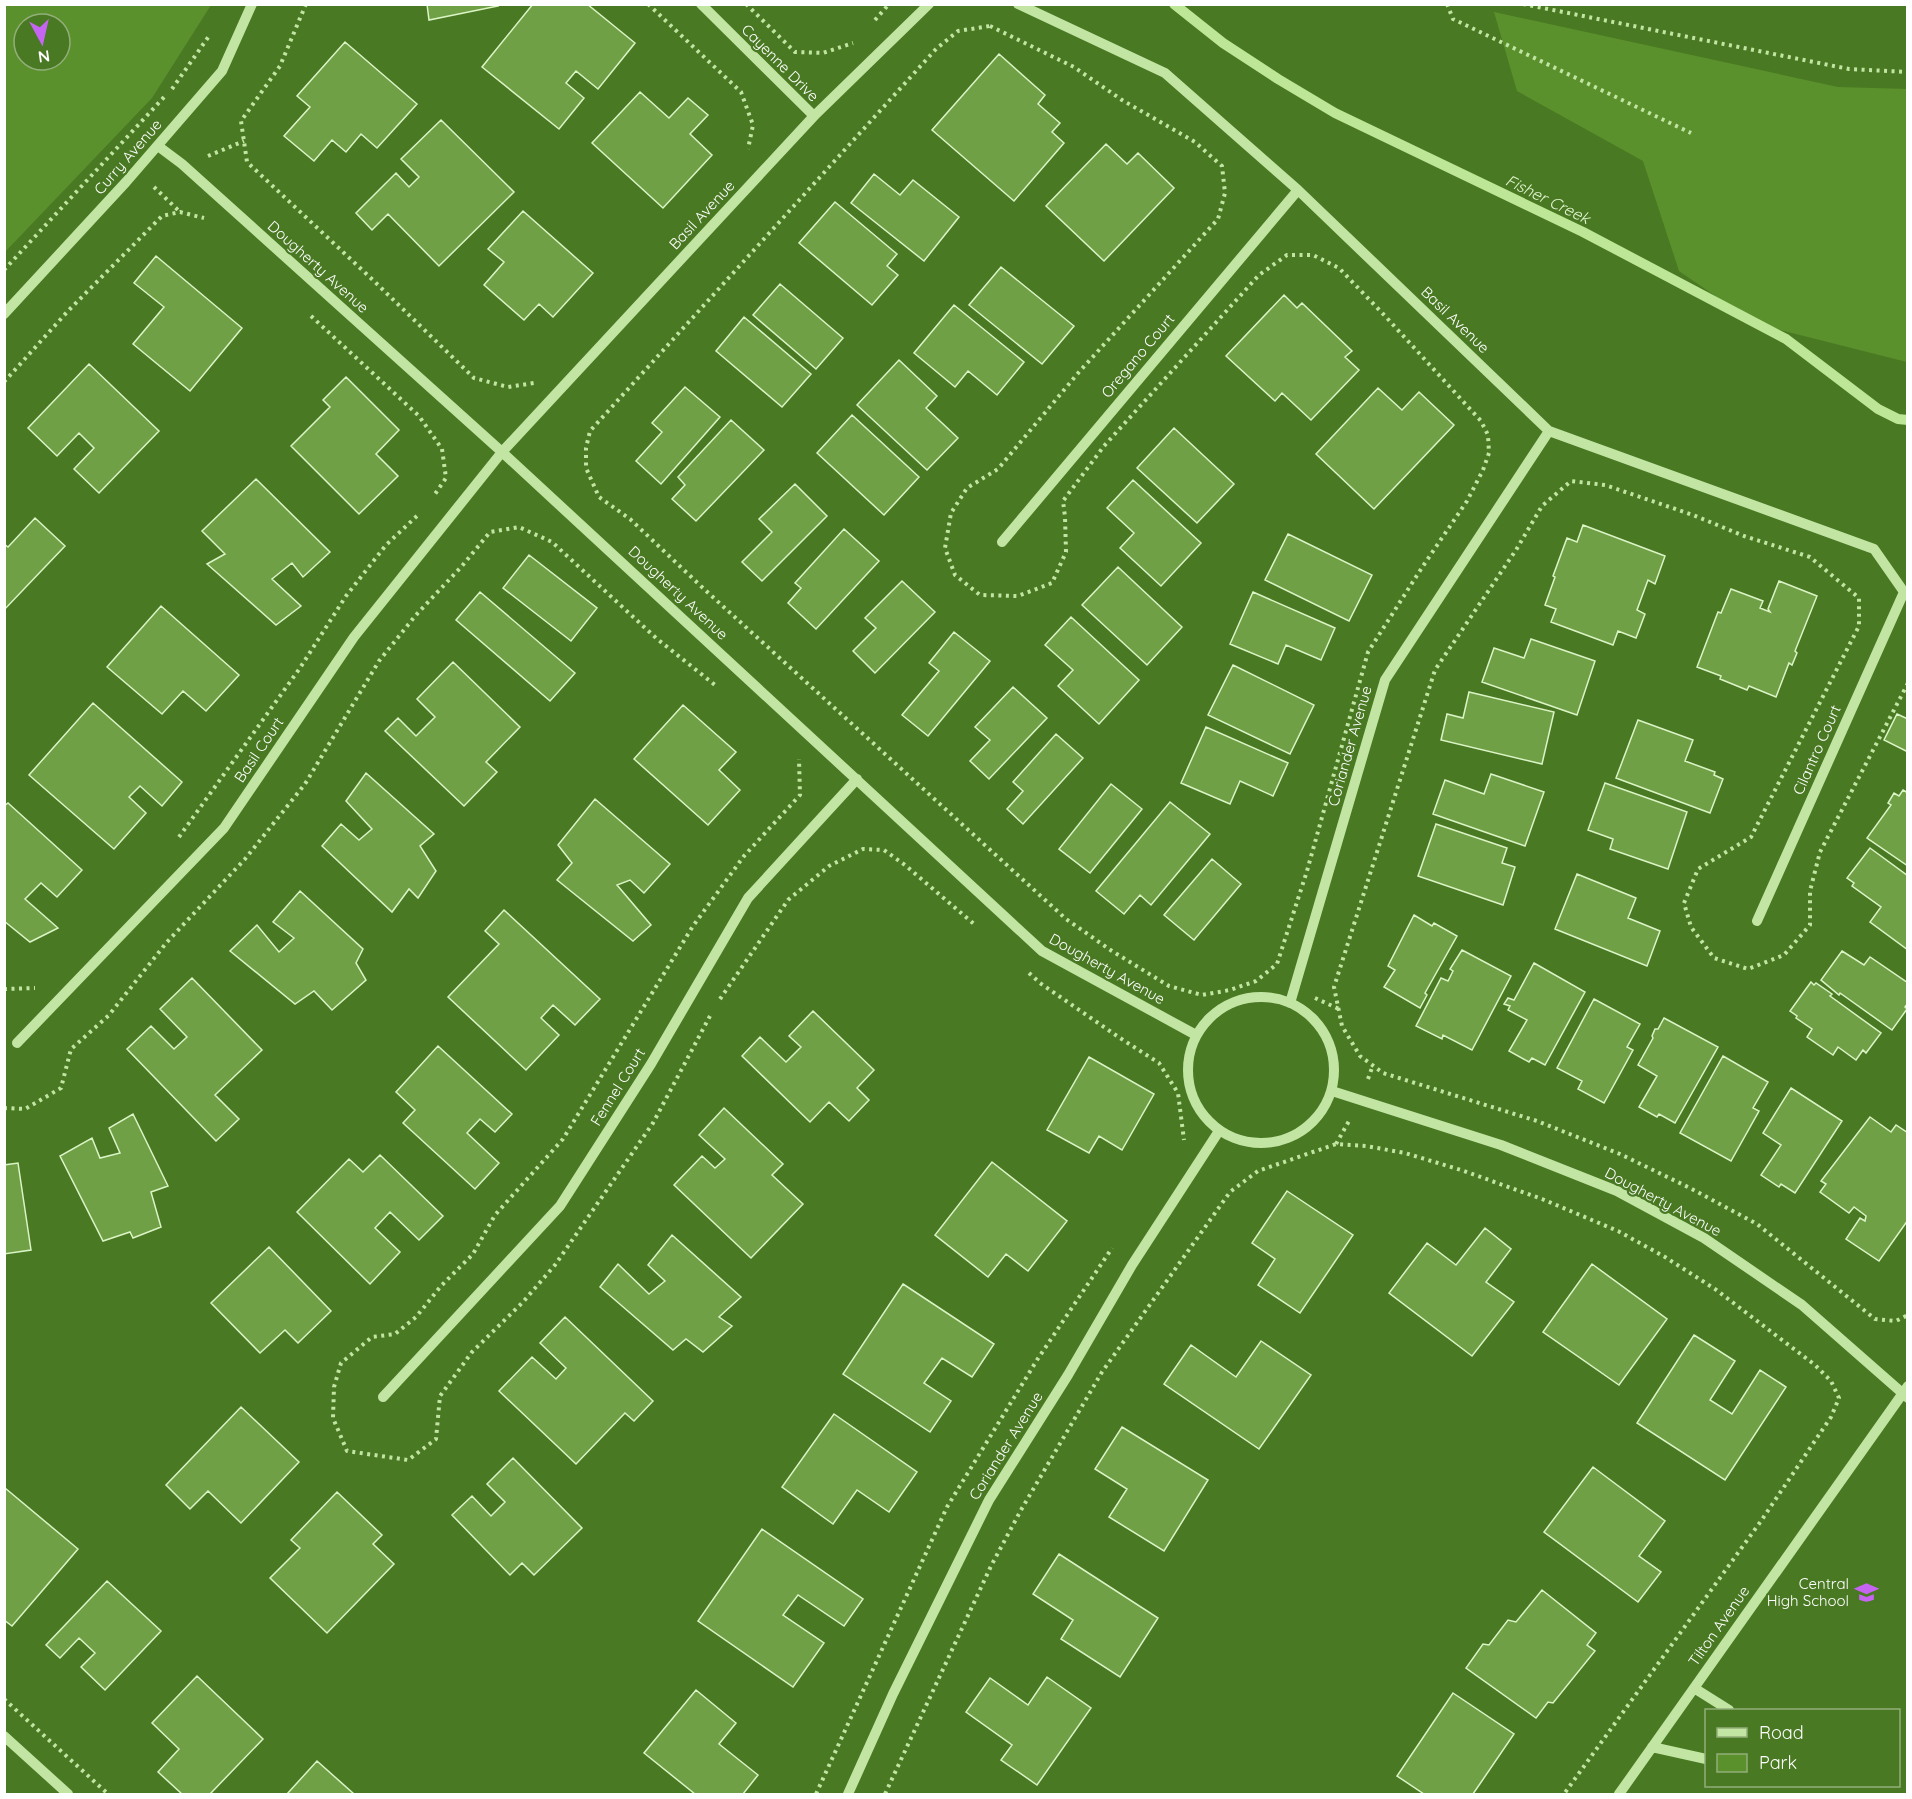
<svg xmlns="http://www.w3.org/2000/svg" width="1912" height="1799" font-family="Quicksand,sans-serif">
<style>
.green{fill:#5b912c;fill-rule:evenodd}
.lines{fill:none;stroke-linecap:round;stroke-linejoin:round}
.stream{stroke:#bde697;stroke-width:10}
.building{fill:#70a046;stroke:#dbf4c6;stroke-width:1.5}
.path{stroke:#c2e5a3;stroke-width:4;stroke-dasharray:3 4.5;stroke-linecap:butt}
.minor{stroke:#c2e5a3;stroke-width:10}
.labels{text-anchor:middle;stroke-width:4.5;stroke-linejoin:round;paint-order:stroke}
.street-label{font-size:15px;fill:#fff;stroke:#497922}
.poi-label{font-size:15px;fill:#fff;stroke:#497922;text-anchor:end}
.water-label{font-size:16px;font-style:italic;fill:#e3f5d2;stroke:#497922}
</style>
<rect width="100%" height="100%" fill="#497922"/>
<path class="green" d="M 5,4 L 211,5 L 152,98 L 5,252 ZM 24,24 L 60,24 L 60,60 L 24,60 Z
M 1494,12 L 1838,87 L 1907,89 L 1907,362 L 1756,324 L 1679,271 L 1643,161 L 1517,91 Z"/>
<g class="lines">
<path class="stream" d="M 1174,4 L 1223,43 L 1278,79 L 1335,113 L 1583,232 L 1786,339 L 1878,409 L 1898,419 L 1908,420"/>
</g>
<path class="building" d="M 427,4 L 497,4 L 498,6 L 429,20 Z
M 533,4 L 587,4 L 635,43 L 598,89 L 576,71 L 566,83 L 584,98 L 559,129 L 482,67 Z
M 345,42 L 417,104 L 377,148 L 361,134 L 346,152 L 332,140 L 314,161 L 284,136 L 310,107 L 297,96 Z
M 999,54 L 1045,95 L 1038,104 L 1060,123 L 1052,132 L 1064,143 L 1014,201 L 932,130 Z
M 640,92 L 669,118 L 688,98 L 708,115 L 690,134 L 712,155 L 663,208 L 592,143 Z
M 441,120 L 514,192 L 439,266 L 388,214 L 372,230 L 356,213 L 396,173 L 409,187 L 419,177 L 401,159 Z
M 1106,144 L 1127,164 L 1138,153 L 1174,188 L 1104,261 L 1046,206 Z
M 874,174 L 900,195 L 913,180 L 959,217 L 924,261 L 851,203 Z
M 835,202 L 897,254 L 887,266 L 898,275 L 872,305 L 799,243 Z
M 523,211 L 593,273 L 553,317 L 539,304 L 524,320 L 484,285 L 504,262 L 488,249 Z
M 156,256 L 242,328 L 190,391 L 133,344 L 164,307 L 134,283 Z
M 1001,267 L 1074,326 L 1042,364 L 969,305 Z
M 780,284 L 843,338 L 816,369 L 753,315 Z
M 1284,295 L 1297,308 L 1302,303 L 1352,351 L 1345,357 L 1359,370 L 1311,420 L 1282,393 L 1275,401 L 1226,356 Z
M 954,305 L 1024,362 L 997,395 L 968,371 L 955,387 L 914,353 Z
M 744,317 L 811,374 L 782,407 L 716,351 Z
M 899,360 L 937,396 L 926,408 L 958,438 L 927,470 L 857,405 Z
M 89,364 L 159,431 L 99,493 L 74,469 L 94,448 L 79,433 L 57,456 L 28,428 Z
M 346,377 L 399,430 L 376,454 L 398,476 L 359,514 L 291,446 L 330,407 L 323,400 Z
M 685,387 L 720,417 L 661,484 L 636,461 L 662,432 L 652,423 Z
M 1378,388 L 1402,410 L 1419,392 L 1454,425 L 1374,509 L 1316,454 Z
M 852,415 L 919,477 L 884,515 L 817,453 Z
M 731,420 L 764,450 L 696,521 L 672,499 L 685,485 L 678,477 Z
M 1174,428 L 1234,484 L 1197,523 L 1137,468 Z
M 256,479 L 330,552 L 303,577 L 292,563 L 272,579 L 301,606 L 276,625 L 207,564 L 225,554 L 202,531 Z
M 1133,480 L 1201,543 L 1161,586 L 1120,548 L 1134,533 L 1107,508 Z
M 795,484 L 827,516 L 762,581 L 742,562 L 772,532 L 759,519 Z
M 35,518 L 65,546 L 4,610 L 4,544 L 8,547 Z
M 1583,525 L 1665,556 L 1655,584 L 1648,580 L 1637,610 L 1645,614 L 1636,638 L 1618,631 L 1613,645 L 1551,622 L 1556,609 L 1545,605 L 1555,577 L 1553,576 L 1567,538 L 1577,542 Z
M 844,529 L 879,561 L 816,629 L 788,603 L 801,588 L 795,583 Z
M 1288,534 L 1372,575 L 1349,621 L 1265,580 Z
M 529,555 L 597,608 L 571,641 L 503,588 Z
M 1118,567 L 1182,627 L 1147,665 L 1082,605 Z
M 902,581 L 935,612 L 875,673 L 853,651 L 876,628 L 865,618 Z
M 1779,581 L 1817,596 L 1795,651 L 1797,653 L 1792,665 L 1789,663 L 1776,697 L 1749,686 L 1747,690 L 1720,679 L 1721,676 L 1697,667 L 1718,612 L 1721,613 L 1731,589 L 1763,601 L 1760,608 L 1770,612 L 1768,609 Z
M 480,592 L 575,673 L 550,701 L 456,620 Z
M 1253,592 L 1335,628 L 1321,660 L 1286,645 L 1278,664 L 1230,644 Z
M 161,606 L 239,675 L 206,711 L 183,691 L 162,714 L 107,667 Z
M 1071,617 L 1139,680 L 1099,724 L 1058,686 L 1073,670 L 1045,645 Z
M 954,632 L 990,661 L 928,736 L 902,715 L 939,671 L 929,663 Z
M 1531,639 L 1595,661 L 1577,715 L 1482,682 L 1494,648 L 1524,658 Z
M 453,662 L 520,727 L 486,762 L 497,772 L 464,806 L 385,731 L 398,718 L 416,736 L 435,717 L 417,699 Z
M 1233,665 L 1314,705 L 1290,754 L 1208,715 Z
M 1013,687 L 1047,718 L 989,779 L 970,761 L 990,740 L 975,727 Z
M 1469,692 L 1554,712 L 1542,764 L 1441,740 L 1447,714 L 1463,718 Z
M 93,703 L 182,782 L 162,806 L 140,786 L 129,797 L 146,813 L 114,849 L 29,775 Z
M 683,705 L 736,752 L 719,770 L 740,790 L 708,825 L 634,759 Z
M 1897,714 L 1908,719 L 1908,752 L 1884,740 Z
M 1638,720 L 1693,740 L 1685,761 L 1715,772 L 1714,775 L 1723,779 L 1710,813 L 1616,778 Z
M 1206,727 L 1288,763 L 1273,796 L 1240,781 L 1230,804 L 1181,783 Z
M 1056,734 L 1083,758 L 1023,824 L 1007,809 L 1023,791 L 1013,782 Z
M 366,773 L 434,834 L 420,846 L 436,871 L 418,898 L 409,889 L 392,912 L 322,846 L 341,824 L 359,840 L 372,829 L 346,801 Z
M 1491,774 L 1544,792 L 1525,846 L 1433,814 L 1445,780 L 1484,794 Z
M 1605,783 L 1687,812 L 1668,869 L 1610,849 L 1613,839 L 1588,830 Z
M 1111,784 L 1142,809 L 1090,873 L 1059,849 Z
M 1903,790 L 1908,793 L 1908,866 L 1867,838 L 1891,805 L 1888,803 L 1894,793 L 1899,796 Z
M 595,799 L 670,864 L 644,893 L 630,880 L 617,885 L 651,925 L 633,941 L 557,880 L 572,863 L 558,845 Z
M 1170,802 L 1210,834 L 1151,905 L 1140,895 L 1124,914 L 1096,891 Z
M 8,803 L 82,870 L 57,897 L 41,883 L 25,899 L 58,928 L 30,942 L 4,921 L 4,806 Z
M 1436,824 L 1507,848 L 1502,863 L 1515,867 L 1503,905 L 1418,876 Z
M 1870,848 L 1908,876 L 1908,950 L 1870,922 L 1881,907 L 1852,886 L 1854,883 L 1847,878 Z
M 1212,859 L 1241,884 L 1194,940 L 1164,915 Z
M 1577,874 L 1636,898 L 1628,918 L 1660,931 L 1647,966 L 1555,929 Z
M 300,891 L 363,949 L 356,963 L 366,980 L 332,1010 L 314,991 L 295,1004 L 230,951 L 257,925 L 279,952 L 294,938 L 273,922 Z
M 504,910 L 600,999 L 575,1025 L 553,1005 L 541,1018 L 559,1035 L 526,1070 L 448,997 L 499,944 L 485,931 Z
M 1414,915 L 1432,926 L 1434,923 L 1457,936 L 1425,993 L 1427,995 L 1420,1008 L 1384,987 L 1395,970 L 1388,966 Z
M 1462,950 L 1511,976 L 1472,1050 L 1443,1035 L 1442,1039 L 1416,1026 L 1441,978 L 1448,981 L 1453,971 L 1450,969 Z
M 1842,951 L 1864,965 L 1870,957 L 1908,983 L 1908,1003 L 1905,1007 L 1907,1009 L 1892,1030 L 1840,993 L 1839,995 L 1821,980 Z
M 1534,963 L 1585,992 L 1545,1065 L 1532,1058 L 1529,1062 L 1509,1051 L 1527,1020 L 1508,1010 L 1510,1006 L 1504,1004 L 1508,998 L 1514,1000 Z
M 192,978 L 262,1050 L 215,1095 L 239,1119 L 216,1141 L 127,1049 L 151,1026 L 174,1049 L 187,1037 L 160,1009 Z
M 1811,982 L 1814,985 L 1816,983 L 1832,994 L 1830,996 L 1881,1033 L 1866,1053 L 1863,1050 L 1856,1060 L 1838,1047 L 1833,1055 L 1807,1037 L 1812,1029 L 1796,1018 L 1797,1016 L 1790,1011 Z
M 1594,999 L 1640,1024 L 1627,1047 L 1633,1050 L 1604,1103 L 1578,1089 L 1582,1081 L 1557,1068 Z
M 813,1011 L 874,1070 L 857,1088 L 869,1100 L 849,1121 L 829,1102 L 810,1122 L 742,1056 L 760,1037 L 786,1062 L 801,1047 L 789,1036 Z
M 1664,1018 L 1718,1047 L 1675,1123 L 1659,1114 L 1657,1117 L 1639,1107 L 1657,1076 L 1638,1065 L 1653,1038 L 1652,1036 L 1655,1029 L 1658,1029 Z
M 438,1046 L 512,1114 L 495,1132 L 480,1119 L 467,1133 L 499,1163 L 475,1189 L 403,1123 L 415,1110 L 396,1092 Z
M 1723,1056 L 1768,1082 L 1753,1108 L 1759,1111 L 1731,1161 L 1680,1133 Z
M 1089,1057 L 1154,1094 L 1122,1150 L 1099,1136 L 1089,1153 L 1047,1130 Z
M 1791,1088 L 1842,1121 L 1795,1193 L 1781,1184 L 1779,1187 L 1761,1175 L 1781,1145 L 1763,1133 Z
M 724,1108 L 783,1164 L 772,1175 L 803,1204 L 751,1258 L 674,1185 L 702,1156 L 715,1168 L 725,1159 L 699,1135 Z
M 133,1114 L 168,1186 L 151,1192 L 161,1227 L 133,1238 L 130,1232 L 103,1241 L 60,1156 L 92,1138 L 100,1158 L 120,1153 L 109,1128 Z
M 1870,1117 L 1891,1132 L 1896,1125 L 1908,1133 L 1908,1220 L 1879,1261 L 1846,1239 L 1860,1218 L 1865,1221 L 1866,1216 L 1854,1207 L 1849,1213 L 1820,1192 L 1826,1184 L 1821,1181 Z
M 380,1155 L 443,1216 L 419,1240 L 390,1212 L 375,1228 L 400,1252 L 370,1284 L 297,1212 L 349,1159 L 363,1172 Z
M 992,1162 L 1067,1221 L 1028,1271 L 1006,1254 L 988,1277 L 935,1235 Z
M 18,1163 L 31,1250 L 4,1254 L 4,1165 Z
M 1287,1191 L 1353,1235 L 1300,1313 L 1258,1285 L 1275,1259 L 1252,1243 Z
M 1485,1228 L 1511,1249 L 1486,1282 L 1514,1302 L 1472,1356 L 1389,1293 L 1427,1243 L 1456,1265 Z
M 672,1235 L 741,1297 L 719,1317 L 732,1326 L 703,1352 L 686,1339 L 673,1350 L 600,1287 L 618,1264 L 649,1294 L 665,1281 L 648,1265 Z
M 269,1247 L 331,1311 L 298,1343 L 285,1330 L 260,1353 L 211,1303 Z
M 1592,1264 L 1667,1319 L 1619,1385 L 1543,1332 Z
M 903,1284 L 994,1344 L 972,1377 L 942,1358 L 924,1383 L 951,1401 L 930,1432 L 843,1374 Z
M 565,1317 L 653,1401 L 634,1421 L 625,1413 L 576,1464 L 499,1391 L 532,1357 L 556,1379 L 566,1368 L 540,1343 Z
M 1694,1335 L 1735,1361 L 1710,1400 L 1732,1414 L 1760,1370 L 1786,1387 L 1725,1480 L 1637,1423 Z
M 1261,1341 L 1311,1375 L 1259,1449 L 1164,1384 L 1191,1345 L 1236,1377 Z
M 241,1407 L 299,1462 L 241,1523 L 208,1491 L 190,1509 L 166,1485 Z
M 834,1414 L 917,1472 L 889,1512 L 857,1490 L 833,1524 L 782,1487 Z
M 1122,1427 L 1208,1480 L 1164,1551 L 1109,1517 L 1127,1489 L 1095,1469 Z
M 513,1458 L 582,1528 L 534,1575 L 522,1563 L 510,1575 L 452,1515 L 472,1496 L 491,1516 L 505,1502 L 487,1484 Z
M 1593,1467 L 1665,1521 L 1639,1556 L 1661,1572 L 1638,1602 L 1544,1532 Z
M 5,1488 L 78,1549 L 12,1626 L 4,1620 Z
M 337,1492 L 382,1535 L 373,1544 L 394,1564 L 327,1633 L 270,1578 L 300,1548 L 291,1540 Z
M 762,1529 L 863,1599 L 844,1626 L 798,1595 L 783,1615 L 824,1643 L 793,1687 L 698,1621 Z
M 1059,1554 L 1158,1618 L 1120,1677 L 1061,1639 L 1073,1620 L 1033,1594 Z
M 107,1581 L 161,1631 L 105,1690 L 81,1667 L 95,1653 L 79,1638 L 60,1658 L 46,1645 Z
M 1542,1590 L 1596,1633 L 1587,1645 L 1595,1651 L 1553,1703 L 1548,1702 L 1536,1718 L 1466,1668 L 1483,1644 L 1489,1645 L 1508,1620 L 1516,1622 Z
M 197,1676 L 263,1739 L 210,1794 L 182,1794 L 158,1772 L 179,1749 L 152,1723 Z
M 1047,1677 L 1091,1708 L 1037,1785 L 1001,1760 L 1012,1745 L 966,1712 L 990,1678 L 1028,1705 Z
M 696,1690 L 736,1723 L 719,1744 L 758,1775 L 743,1794 L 695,1794 L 644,1753 Z
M 1453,1693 L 1514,1734 L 1473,1794 L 1424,1794 L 1397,1776 Z
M 317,1761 L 354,1794 L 287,1794 Z"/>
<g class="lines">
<path class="path" d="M 306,4 L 280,66 L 241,121 L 247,162 L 375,282 L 474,378 L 508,387 L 534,383
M 648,4 L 741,92 L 753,125 L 748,149
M 746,4 L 795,52 L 823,53 L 853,43
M 1447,4 L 1453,19 L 1691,133
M 1523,4 L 1849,69 L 1908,72
M 875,20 L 889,4
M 990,26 L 1074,67 L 1122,100 L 1195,142 L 1222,166 L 1225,193 L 1218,219 L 1079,372 L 998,469 L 967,488 L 951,513 L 945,548 L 955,575 L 980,595 L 1018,596 L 1052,583 L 1066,552 L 1065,517 L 1063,501 L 1104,446 L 1259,275 L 1287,255 L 1313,255 L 1339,268 L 1386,317 L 1481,421 L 1488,435 L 1489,453 L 1483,470 L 1467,501 L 1423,566 L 1368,652 L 1307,871 L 1277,964 L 1256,981 L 1230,990 L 1202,995 L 1169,986 L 1112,951 L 1066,919 L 704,589 L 630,519 L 599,497 L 586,468 L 586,448 L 590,431 L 936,49 L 958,31 Z
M 172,89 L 209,36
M 208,156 L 244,141
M 154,187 L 180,212
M 4,270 L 167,94
M 311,316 L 419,416 L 442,449 L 446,478 L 435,494
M 4,382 L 68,311 L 162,216 L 180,212 L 204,218
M 1908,683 L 1820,852 L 1810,891 L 1810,925 L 1784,955 L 1748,969 L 1714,958 L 1691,927 L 1684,903 L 1698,869 L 1751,837 L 1859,626 L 1859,598 L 1810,557 L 1744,536 L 1693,515 L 1605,485 L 1571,481 L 1542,506 L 1516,550 L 1435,670 L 1334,987 L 1342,1026 L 1360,1056 L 1383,1073 L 1537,1121 L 1620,1154 L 1690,1188 L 1757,1224 L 1875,1319 L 1896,1321 L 1908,1315
M 179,837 L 300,668 L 346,596 L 386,545 L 419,514
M 1029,973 L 1040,983 L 1120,1038 L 1159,1063 L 1178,1093 L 1184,1140
M 4,989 L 35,988
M 1315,998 L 1339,1009
M 720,999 L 788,900 L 829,866 L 863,849 L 884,850 L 905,865 L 974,924
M 710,1016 L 653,1123 L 555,1265 L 523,1302 L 472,1352 L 440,1396 L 436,1439 L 408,1460 L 347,1451 L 333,1418 L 334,1387 L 341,1363 L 372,1337 L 395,1334 L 416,1317 L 441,1286 L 473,1254 L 495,1215 L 563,1139 L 693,926 L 744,856 L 800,795 L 799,759
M 1368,1079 L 1373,1065
M 4,1108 L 25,1109 L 61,1088 L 71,1049 L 109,1015 L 167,942 L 245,859 L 305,784 L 379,661 L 416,615 L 462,566 L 490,532 L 519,527 L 552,542 L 656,638 L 715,685
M 1336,1144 L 1349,1121
M 4,1699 L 108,1794
M 816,1794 L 947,1507 L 1037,1360 L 1112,1248
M 885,1794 L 991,1566 L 1021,1510 L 1102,1372 L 1230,1192 L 1258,1171 L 1336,1144 L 1366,1146 L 1405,1153 L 1461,1170 L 1542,1199 L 1618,1231 L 1665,1257 L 1715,1289 L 1815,1365 L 1831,1381 L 1839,1398 L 1831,1417 L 1761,1521 L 1564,1794"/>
<path class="minor" d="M 701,4 L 814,116
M 1018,4 L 1165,73 L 1298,190 L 1549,431 L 1874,549 L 1904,592 L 1757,921
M 158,146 L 182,164 L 502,452 L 1042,951 L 1196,1035
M 4,314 L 126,182 L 222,71 L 252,4
M 1002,542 L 1298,190
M1188 1070a73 73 0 1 1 146 0a73 73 0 1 1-146 0Z
M 1290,1003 L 1385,680 L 1549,431
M 17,1043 L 224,828 L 354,637 L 502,452 L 814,116 L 929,4
M 1332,1091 L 1501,1145 L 1617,1191 L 1704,1238 L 1802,1305 L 1908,1398
M 383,1397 L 560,1206 L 651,1064 L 748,898 L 857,779
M 1694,1688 L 1729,1710
M 4,1736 L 68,1794
M 1652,1747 L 1706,1759
M 848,1794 L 893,1694 L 989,1500 L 1068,1375 L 1132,1265 L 1219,1131
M 1619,1794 L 1908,1386"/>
</g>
<defs>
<symbol id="school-bare" viewBox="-9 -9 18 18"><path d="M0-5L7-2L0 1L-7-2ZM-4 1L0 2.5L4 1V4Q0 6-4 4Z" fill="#c665f1" stroke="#497922" stroke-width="2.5" paint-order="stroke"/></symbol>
</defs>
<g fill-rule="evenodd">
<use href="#school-bare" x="1850" y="1576" width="33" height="33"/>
</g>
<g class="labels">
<g class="street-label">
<text transform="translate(780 63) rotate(45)" y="5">Cayenne Drive</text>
<text transform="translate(128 157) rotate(-49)" y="5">Curry Avenue</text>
<text transform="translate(702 215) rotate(-47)" y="5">Basil Avenue</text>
<text transform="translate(318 267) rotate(42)" y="5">Dougherty Avenue</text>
<text transform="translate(1455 320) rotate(44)" y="5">Basil Avenue</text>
<text transform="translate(1138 356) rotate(-50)" y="5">Oregano Court</text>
<text transform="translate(678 593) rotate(43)" y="5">Dougherty Avenue</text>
<text transform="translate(1350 746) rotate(-74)" y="5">Coriander Avenue</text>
<text transform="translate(259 750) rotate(-56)" y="5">Basil Court</text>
<text transform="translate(1817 750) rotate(-66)" y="5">Cilantro Court</text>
<text transform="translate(1107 969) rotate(29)" y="5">Dougherty Avenue</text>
<text transform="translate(618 1087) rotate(-58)" y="5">Fennel Court</text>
<text transform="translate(1663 1202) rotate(28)" y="5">Dougherty Avenue</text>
<text transform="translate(1006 1446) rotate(-58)" y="5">Coriander Avenue</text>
<text transform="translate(1719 1626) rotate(-55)" y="5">Tilton Avenue</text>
</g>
<g class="poi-label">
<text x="1849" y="1589">Central<tspan x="1849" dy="17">High School</tspan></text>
</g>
<g class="water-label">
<text transform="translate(1548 199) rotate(26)" y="6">Fisher Creek</text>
</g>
</g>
<rect width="1912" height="1799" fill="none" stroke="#ffffff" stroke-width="12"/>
<rect x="1705" y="1709" width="195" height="78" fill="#497922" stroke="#92af7a" stroke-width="1.5"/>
<rect x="1717" y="1728" width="30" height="9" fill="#c2e5a3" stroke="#92af7a" stroke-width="1.5"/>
<text x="1759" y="1739" font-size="18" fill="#ffffff">Road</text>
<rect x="1717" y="1754" width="30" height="18" fill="#5b912c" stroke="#92af7a" stroke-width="1.5"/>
<text x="1759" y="1769" font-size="18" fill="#ffffff">Park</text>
<g transform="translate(42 42) rotate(172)"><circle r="28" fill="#497922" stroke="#92af7a" stroke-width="1.5"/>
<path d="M0-4.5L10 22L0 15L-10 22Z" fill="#c665f1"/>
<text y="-9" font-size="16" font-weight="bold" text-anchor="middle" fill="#ffffff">N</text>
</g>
</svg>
